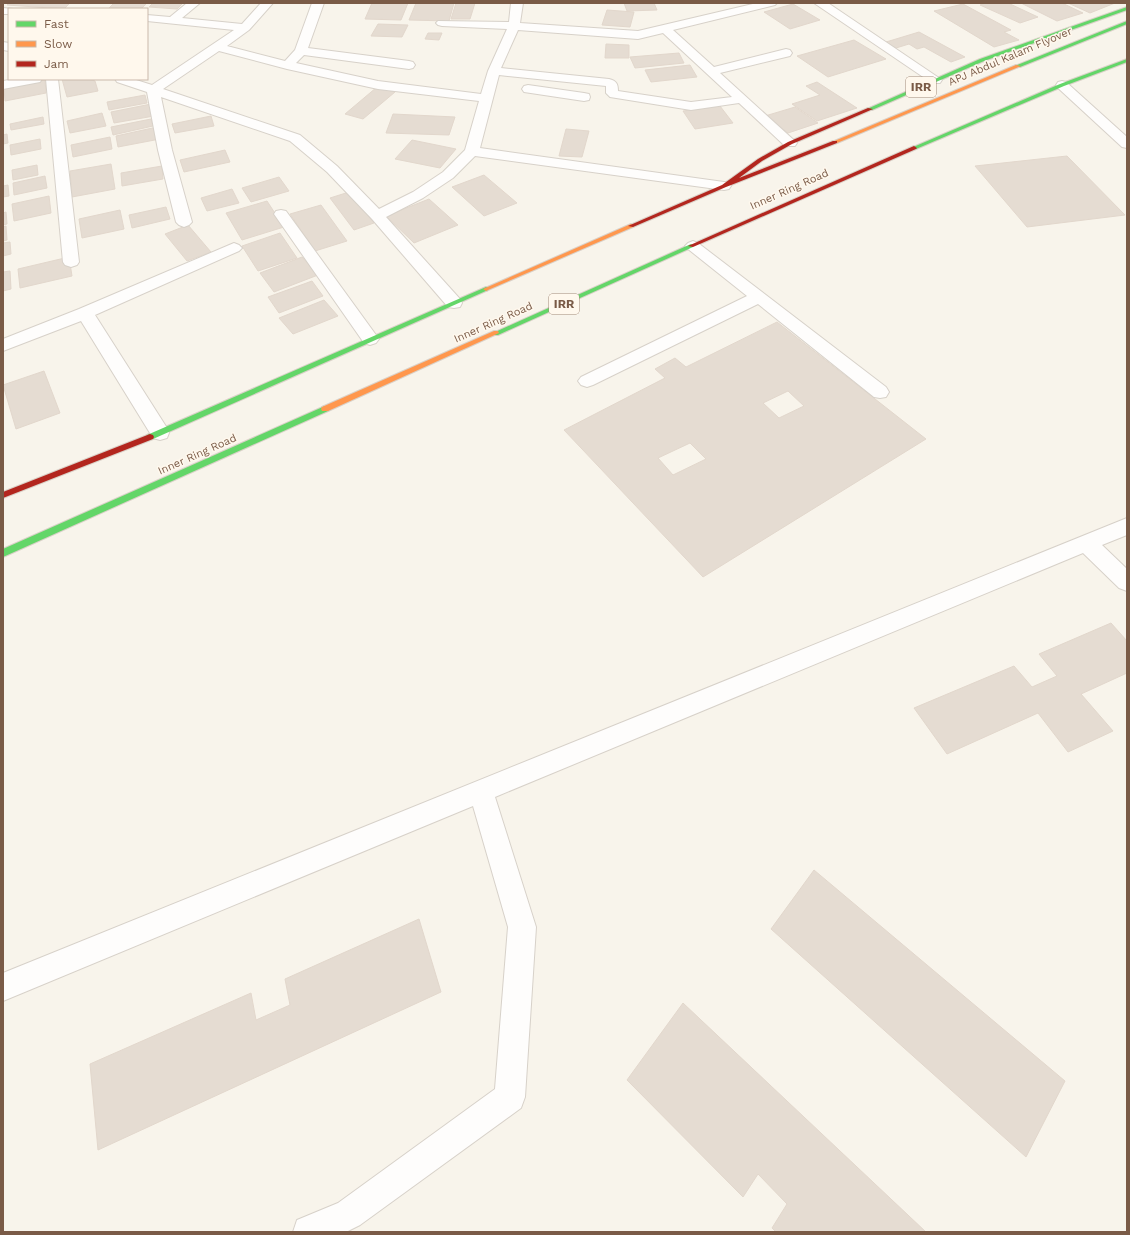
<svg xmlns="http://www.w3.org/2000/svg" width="1130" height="1235" font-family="'Work Sans',sans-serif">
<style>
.building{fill:#e5dcd2;stroke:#e2d7cc;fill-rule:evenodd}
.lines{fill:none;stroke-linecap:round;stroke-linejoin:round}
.lane-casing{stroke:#d7d1c9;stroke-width:2}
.street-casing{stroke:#d7d1c9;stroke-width:2}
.fast-casing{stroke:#dad1c8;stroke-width:2}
.slow-casing{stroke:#dad1c8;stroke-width:2}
.jam-casing{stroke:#dad1c8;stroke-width:2}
.lane{fill:#fefdfc;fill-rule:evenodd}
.street{fill:#fefdfc;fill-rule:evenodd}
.fast{fill:#63d668;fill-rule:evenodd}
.slow{fill:#ff974d;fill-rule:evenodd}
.jam{fill:#b3261e;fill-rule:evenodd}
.labels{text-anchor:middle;stroke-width:3;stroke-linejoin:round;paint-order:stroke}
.far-street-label{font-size:11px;fill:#7a5b47;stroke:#fff8ed}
.shield{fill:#fff8ed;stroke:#a28a79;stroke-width:1}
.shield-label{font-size:12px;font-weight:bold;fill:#7a5b47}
</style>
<rect width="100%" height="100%" fill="#f8f4eb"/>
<path class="building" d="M 9,3 L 70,3 L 64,9 L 7,5 Z
M 114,3 L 147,3 L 141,9 L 108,9 Z
M 153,3 L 183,3 L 177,9 L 149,7 Z
M 372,3 L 408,3 L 401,20 L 365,19 Z
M 416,3 L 454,3 L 449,21 L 409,20 Z
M 456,3 L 475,3 L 470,19 L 451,19 Z
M 624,3 L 654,3 L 657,10 L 627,11 Z
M 986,3 L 1008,3 L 1038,17 L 1020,23 L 980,5 Z
M 1021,3 L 1062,3 L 1083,13 L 1057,21 Z
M 1068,3 L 1115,3 L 1090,13 Z
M 793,4 L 820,20 L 790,29 L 764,12 Z
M 963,4 L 1011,30 L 1004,32 L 1019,40 L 994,47 L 934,11 Z
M 607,10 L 634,12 L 630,27 L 602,25 Z
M 378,24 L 408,25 L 402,37 L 371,36 Z
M 919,32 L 965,57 L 951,62 L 924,47 L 917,49 L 909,44 L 896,48 L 886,42 Z
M 428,33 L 442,33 L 439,40 L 425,39 Z
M 854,40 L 886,59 L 828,77 L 797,56 Z
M 606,44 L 629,45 L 629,58 L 605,58 Z
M 679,53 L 684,63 L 635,68 L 630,57 Z
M 690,65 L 697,77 L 651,82 L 645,70 Z
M 62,79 L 88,79 L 95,81 L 98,91 L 67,97 Z
M 45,80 L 46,93 L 5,101 L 4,88 Z
M 817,82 L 857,108 L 817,121 L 792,104 L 820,95 L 806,86 Z
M 377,87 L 395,92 L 363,119 L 345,114 Z
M 145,95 L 147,103 L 109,110 L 107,102 Z
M 151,104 L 154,116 L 114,123 L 111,112 Z
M 720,106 L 733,123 L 695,129 L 683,111 Z
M 795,107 L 818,123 L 788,133 L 765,116 Z
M 102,113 L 106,126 L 70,133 L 67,121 Z
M 393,114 L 455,117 L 449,135 L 386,133 Z
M 211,116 L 214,126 L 175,133 L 172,124 Z
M 43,117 L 44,124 L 11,130 L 10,124 Z
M 151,119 L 153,126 L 113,135 L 111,127 Z
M 157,127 L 160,139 L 118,147 L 116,136 Z
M 566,129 L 589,131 L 582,157 L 559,156 Z
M 7,134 L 8,143 L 3,144 L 3,135 Z
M 110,137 L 112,149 L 73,157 L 71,145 Z
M 40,139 L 41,149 L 11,155 L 10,145 Z
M 412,140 L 456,149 L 440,168 L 395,159 Z
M 225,150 L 230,162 L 184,172 L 180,160 Z
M 1067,156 L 1125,215 L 1027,227 L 975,166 Z
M 111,164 L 115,189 L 72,197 L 70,171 Z
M 37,165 L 38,175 L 13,180 L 12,170 Z
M 162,166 L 163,179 L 122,186 L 121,173 Z
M 484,175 L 517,203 L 484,216 L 452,187 Z
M 45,176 L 47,188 L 14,195 L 13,183 Z
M 279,177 L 289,191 L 251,202 L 242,188 Z
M 8,185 L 9,196 L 3,197 L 3,186 Z
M 232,189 L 239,203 L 207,211 L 201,198 Z
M 349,192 L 374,223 L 354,230 L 330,198 Z
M 49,196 L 51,213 L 14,221 L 12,204 Z
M 429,199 L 458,225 L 414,243 L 386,216 Z
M 267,201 L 284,227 L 242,240 L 226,213 Z
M 321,205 L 347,241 L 315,251 L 290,214 Z
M 166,207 L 170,219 L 132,228 L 129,215 Z
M 120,210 L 124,229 L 82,238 L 79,219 Z
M 6,212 L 7,224 L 3,225 L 3,213 Z
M 188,225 L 211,252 L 187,261 L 165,234 Z
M 6,226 L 7,240 L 3,241 L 3,227 Z
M 280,233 L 297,258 L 258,271 L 242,246 Z
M 10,242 L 11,254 L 3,256 L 3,243 Z
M 69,257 L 72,276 L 20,288 L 18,269 Z
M 302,257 L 318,275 L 274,292 L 260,273 Z
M 10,271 L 11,289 L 3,291 L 3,272 Z
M 312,281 L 323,296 L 279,313 L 268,297 Z
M 324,300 L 338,316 L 293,334 L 279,318 Z
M 777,322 L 926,439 L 703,577 L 564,430 L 665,378 L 655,369 L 675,358 L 686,367 ZM 788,391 L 804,406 L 779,418 L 763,403 ZM 690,443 L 706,459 L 673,475 L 658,458 Z
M 44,371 L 60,413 L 16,429 L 3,385 Z
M 1111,623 L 1127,641 L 1127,673 L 1081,694 L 1113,731 L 1068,752 L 1038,713 L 947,754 L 914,708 L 1014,666 L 1032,687 L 1057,676 L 1039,654 Z
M 814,870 L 1065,1081 L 1026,1157 L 771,929 Z
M 419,919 L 441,992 L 98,1150 L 90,1064 L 251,993 L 256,1020 L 290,1005 L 285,979 Z
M 683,1003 L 926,1232 L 776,1232 L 772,1228 L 787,1204 L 758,1174 L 743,1197 L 627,1080 Z"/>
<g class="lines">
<defs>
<path id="lane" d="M 1062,81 L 1066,82 L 1127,137 L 1127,148 L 1122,147 L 1058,88 L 1056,85 L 1058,82 Z
M 693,241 L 698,243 L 886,387 L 889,392 L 886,397 L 880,398 L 874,397 L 758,304 L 593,385 L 587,387 L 581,385 L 578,381 L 581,377 L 747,296 L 688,249 L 685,246 L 688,243 Z
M 1127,518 L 1127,535 L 1102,545 L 1127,569 L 1127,591 L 1119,588 L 1083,553 L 495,797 L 536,927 L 525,1097 L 521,1108 L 360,1225 L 346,1232 L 293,1232 L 297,1220 L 338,1203 L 495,1089 L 508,927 L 473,806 L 3,1001 L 3,973 Z"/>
<path id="street" d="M 187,3 L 200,3 L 182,18 L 242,24 L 261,3 L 273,3 L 249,30 L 227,46 L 285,61 L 295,50 L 312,3 L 324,3 L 308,48 L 409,61 L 413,62 L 415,65 L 413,68 L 409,69 L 304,55 L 296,63 L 378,81 L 481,94 L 488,71 L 507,29 L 442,26 L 438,25 L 436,23 L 438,21 L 509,22 L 511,3 L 523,3 L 520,23 L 638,31 L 757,3 L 777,3 L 775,5 L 673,30 L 714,67 L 786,49 L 790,50 L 792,53 L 790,56 L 720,73 L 797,143 L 795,146 L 785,146 L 739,103 L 691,110 L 610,97 L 606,93 L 606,86 L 499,75 L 480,148 L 724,182 L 729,183 L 731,186 L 729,189 L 724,190 L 475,156 L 453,178 L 423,198 L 386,217 L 460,299 L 462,303 L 460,307 L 454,308 L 448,307 L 372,219 L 327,172 L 290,141 L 161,97 L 172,150 L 192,222 L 189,225 L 184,227 L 179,225 L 176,222 L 158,150 L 147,92 L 117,82 L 115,79 L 133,79 L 152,85 L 234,30 L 147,21 L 147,15 L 170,17 ZM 518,30 L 638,39 L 663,33 L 732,97 L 691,102 L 618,91 C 618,83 616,81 609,79 L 501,68 ZM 219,51 L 287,69 L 378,89 L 479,101 L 465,150 L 443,172 L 413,192 L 379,209 L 337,166 L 300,135 L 163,89 Z
M 814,3 L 828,3 L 942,80 L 940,83 L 932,83 Z
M 3,8 L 13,9 L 9,9 L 9,14 L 3,14 Z
M 3,42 L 9,43 L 9,51 L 3,50 Z
M 15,79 L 42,79 L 40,82 L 3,89 L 3,81 Z
M 46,79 L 58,79 L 79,262 L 77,265 L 71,267 L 65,265 L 63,262 Z
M 528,85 L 584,93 L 589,94 L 590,97 L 589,100 L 584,101 L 524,92 L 522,89 L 524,86 Z
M 281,210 L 286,211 L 376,335 L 379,339 L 376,343 L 370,345 L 364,343 L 274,214 L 276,211 Z
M 234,243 L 239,245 L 242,248 L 239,251 L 95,315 L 167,428 L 169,433 L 167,438 L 160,440 L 153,438 L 81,321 L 3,351 L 3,339 L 79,309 Z"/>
<path id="fast" d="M 1127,7 L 1127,10 L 984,61 L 872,110 L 867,109 L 980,59 Z
M 1127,21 L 1127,24 L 1020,67 L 1015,66 Z
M 1127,59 L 1127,62 L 1064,86 L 916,149 L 911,148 L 1060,84 Z
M 691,244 L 693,245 L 693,247 L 498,335 L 494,335 L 493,333 Z
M 486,287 L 488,288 L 488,290 L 153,439 L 147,439 L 146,437 L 147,435 Z
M 325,406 L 329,409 L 328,411 L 3,557 L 3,549 Z"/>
<path id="slow" d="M 1016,65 L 1021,66 L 837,143 L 832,142 Z
M 631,224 L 634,226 L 633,227 L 488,290 L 486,291 L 483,289 Z
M 494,331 L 498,331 L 499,333 L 328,411 L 322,411 L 321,409 L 322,407 Z"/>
<path id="jam" d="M 868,108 L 873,109 L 792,144 L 762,161 L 739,178 L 833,141 L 837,141 L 837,143 L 726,187 L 633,227 L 628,226 L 722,185 L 758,159 L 788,142 Z
M 914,146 L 917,148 L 916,149 L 693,247 L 688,246 Z
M 150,434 L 153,435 L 154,437 L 153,439 L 3,498 L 3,492 Z"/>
</defs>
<use href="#lane" class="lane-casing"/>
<use href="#street" class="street-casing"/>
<use href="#fast" class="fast-casing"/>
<use href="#slow" class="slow-casing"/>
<use href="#jam" class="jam-casing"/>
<use href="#lane" class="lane"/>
<use href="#street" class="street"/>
<use href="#fast" class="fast"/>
<use href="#slow" class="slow"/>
<use href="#jam" class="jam"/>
</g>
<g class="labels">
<g class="far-street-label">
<text transform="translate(1010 56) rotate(-23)" y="4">APJ Abdul Kalam Flyover</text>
<text transform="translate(789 189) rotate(-24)" y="4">Inner Ring Road</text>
<text transform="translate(493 322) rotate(-24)" y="4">Inner Ring Road</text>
<text transform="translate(197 454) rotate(-24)" y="4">Inner Ring Road</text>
</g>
<g class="shield">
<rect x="906" y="77" width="30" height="20" rx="3"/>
<rect x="549" y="294" width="30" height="20" rx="3"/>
</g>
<g class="shield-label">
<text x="921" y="91">IRR</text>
<text x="564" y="308">IRR</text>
</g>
</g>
<rect width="1130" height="1235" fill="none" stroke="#7a5b47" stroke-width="8"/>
<rect x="8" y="8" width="140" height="72" fill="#fff8ed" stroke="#cab9ab"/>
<rect x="16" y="21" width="20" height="6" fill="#63d668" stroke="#cab9ab"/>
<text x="44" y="28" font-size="12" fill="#7a5b47">Fast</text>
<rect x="16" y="41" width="20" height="6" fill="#ff974d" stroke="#cab9ab"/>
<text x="44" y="48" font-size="12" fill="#7a5b47">Slow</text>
<rect x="16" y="61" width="20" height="6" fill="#b3261e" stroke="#cab9ab"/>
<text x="44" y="68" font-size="12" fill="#7a5b47">Jam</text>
</svg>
